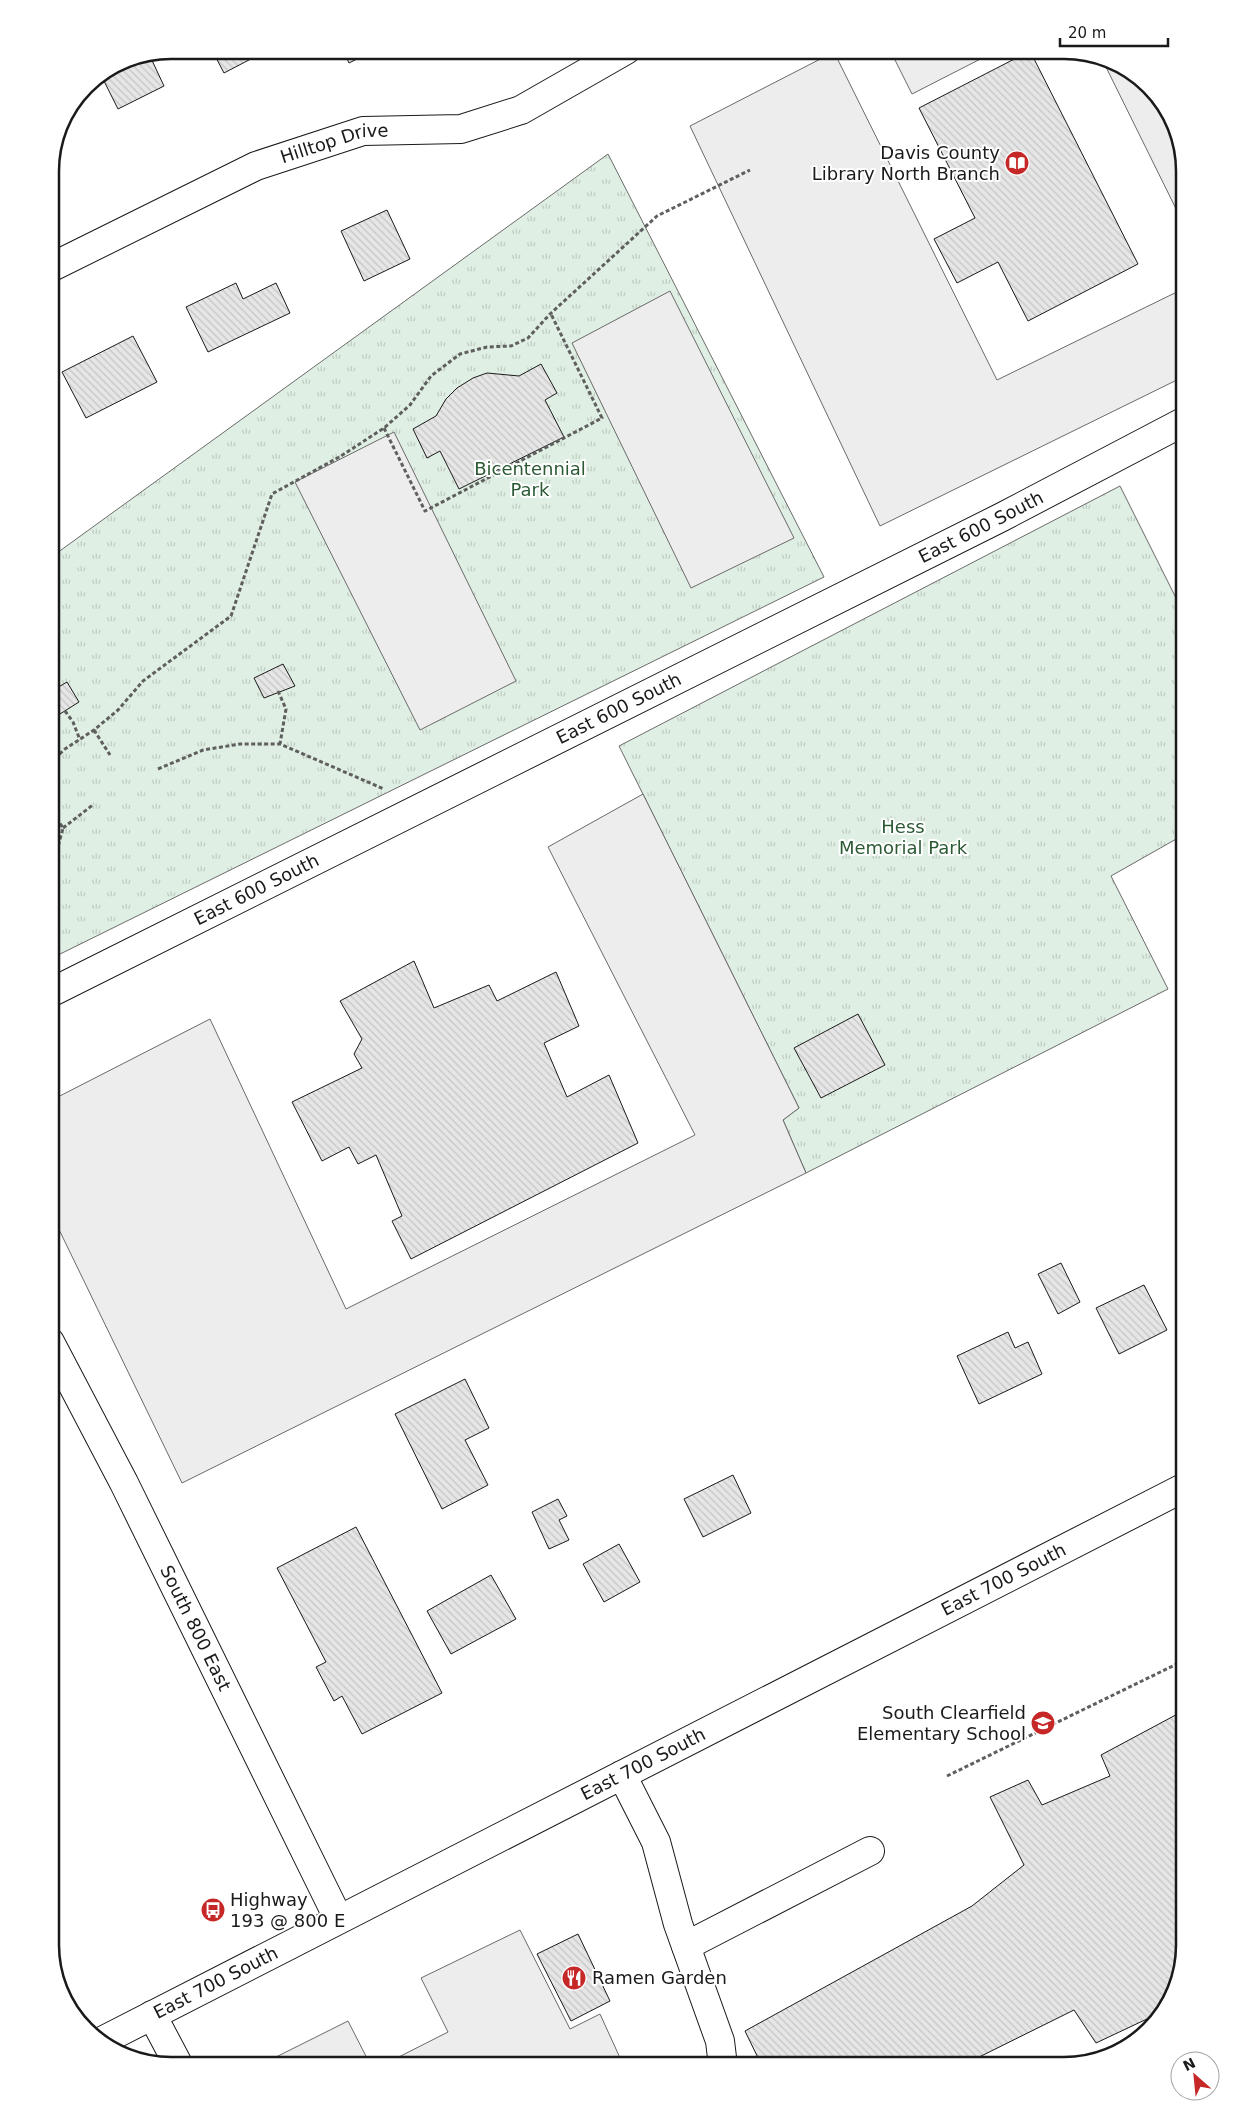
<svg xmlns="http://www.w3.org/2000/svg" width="1235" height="2116" font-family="'DejaVu Sans',sans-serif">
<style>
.grass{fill:url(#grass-tufts);stroke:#6a6a6a}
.parking{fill:#ededed;stroke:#6a6a6a}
.building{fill:url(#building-back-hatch);stroke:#1a1a1a}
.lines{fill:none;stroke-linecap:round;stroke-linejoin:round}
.minor-casing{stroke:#1a1a1a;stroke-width:30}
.major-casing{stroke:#1a1a1a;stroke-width:30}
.path{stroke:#5f5f5f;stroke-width:3;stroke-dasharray:4 2.5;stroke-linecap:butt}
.minor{stroke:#fff;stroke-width:28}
.major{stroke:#fff;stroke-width:28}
.labels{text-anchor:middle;stroke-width:4;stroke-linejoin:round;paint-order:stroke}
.street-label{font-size:18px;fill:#1a1a1a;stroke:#fff}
.poi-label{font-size:18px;fill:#1a1a1a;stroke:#fff;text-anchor:end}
.park-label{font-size:18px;fill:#2b5a34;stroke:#fff}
.rim{fill:none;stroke:#1a1a1a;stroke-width:2.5}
</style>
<defs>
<pattern id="grass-tufts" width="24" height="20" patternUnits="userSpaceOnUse" patternTransform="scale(1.25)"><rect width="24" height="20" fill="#e0efe3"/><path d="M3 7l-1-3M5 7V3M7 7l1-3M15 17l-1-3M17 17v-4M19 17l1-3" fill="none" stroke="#c0ccc2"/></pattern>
<pattern id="building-back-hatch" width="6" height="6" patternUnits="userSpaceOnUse" patternTransform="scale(1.25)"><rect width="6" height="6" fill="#e6e6e6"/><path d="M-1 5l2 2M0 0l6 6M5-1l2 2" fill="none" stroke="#c5c5c5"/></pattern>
</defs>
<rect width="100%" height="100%" fill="#fff"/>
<path class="grass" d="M 608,154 L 824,577 L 50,959 L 50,558 Z
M 1120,486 L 1185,616 L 1185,834 L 1111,876 L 1168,989 L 806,1173 L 783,1120 L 799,1108 L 619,746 Z"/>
<path class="parking" d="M 890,50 L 998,50 L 912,94 Z
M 834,52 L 997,380 L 1185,288 L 1185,376 L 880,526 L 690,126 Z
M 1103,61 L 1132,70 L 1173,117 L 1185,171 L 1185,227 Z
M 670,291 L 794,538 L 691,588 L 572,343 Z
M 394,432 L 516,681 L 420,730 L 295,482 Z
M 643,794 L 799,1108 L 783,1120 L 806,1173 L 182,1483 L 50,1211 L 50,1101 L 210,1019 L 346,1309 L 695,1135 L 548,847 Z
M 520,1930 L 570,2029 L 600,2014 L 621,2060 L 606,2066 L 381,2066 L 448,2032 L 421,1978 Z
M 348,2021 L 371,2066 L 265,2066 L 264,2063 Z"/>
<path class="building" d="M 212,50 L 268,50 L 224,73 Z
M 343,50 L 375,50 L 349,63 Z
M 1030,51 L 1138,264 L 1028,321 L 998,262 L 957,283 L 934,239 L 975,218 L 919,108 Z
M 149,54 L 164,86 L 118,109 L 101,75 L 125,59 Z
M 387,210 L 410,259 L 364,281 L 341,231 Z
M 236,283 L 243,299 L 276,283 L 290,313 L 208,352 L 186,307 Z
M 133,336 L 157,382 L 86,418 L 62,372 Z
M 541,364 L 557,393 L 545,400 L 564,437 L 459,489 L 440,451 L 427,458 L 413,429 L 436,416 L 446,399 L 457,388 L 473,378 L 487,373 L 519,376 Z
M 50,424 L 59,442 L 50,446 Z
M 283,664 L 295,686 L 264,698 L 254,678 Z
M 67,682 L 79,702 L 52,719 L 50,692 Z
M 414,961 L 434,1008 L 489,985 L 497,1001 L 556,972 L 579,1026 L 544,1043 L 567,1097 L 609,1075 L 638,1143 L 411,1259 L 392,1221 L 402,1216 L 376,1155 L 358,1164 L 349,1147 L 322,1161 L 292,1102 L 362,1068 L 354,1054 L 362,1039 L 340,1001 Z
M 858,1014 L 885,1065 L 821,1098 L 794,1048 Z
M 1061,1263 L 1080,1302 L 1058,1314 L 1038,1274 Z
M 1144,1285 L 1167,1330 L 1119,1354 L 1096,1308 Z
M 1008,1332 L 1015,1348 L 1028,1342 L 1042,1374 L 979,1404 L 957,1356 Z
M 465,1379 L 489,1428 L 465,1440 L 488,1485 L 442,1509 L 395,1414 Z
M 733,1475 L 751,1513 L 703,1537 L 684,1499 Z
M 558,1499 L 567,1516 L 559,1520 L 569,1540 L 549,1549 L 532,1512 Z
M 356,1527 L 442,1693 L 362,1734 L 342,1696 L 334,1701 L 316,1667 L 326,1662 L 277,1568 Z
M 619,1544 L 640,1582 L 604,1602 L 583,1564 Z
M 491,1575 L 516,1619 L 451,1654 L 427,1611 Z
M 1185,1710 L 1185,1946 L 1166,2010 L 1096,2043 L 1074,2010 L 961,2066 L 762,2066 L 745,2031 L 972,1906 L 1024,1865 L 990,1797 L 1028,1780 L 1042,1805 L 1110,1776 L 1101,1755 Z
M 578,1934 L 610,2001 L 571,2021 L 537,1954 Z"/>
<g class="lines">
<defs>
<g id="minor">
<path id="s1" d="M 50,268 L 256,166 L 363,131 L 461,129 L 521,110 L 626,50"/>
<path id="s2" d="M 50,993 L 1002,517 L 1185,421"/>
<path id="s3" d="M 50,1342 L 124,1483 L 338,1918"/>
<path d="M 622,1775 L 656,1842 L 678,1924 L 720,2041 L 723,2066"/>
<path d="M 686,1946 L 870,1851"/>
<path d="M 152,2015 L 179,2066"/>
</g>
<g id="major">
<path id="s4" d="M 100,2042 L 1185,1487"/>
</g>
</defs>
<use href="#minor" class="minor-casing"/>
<use href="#major" class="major-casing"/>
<path class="path" d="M 384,428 L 425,511 L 602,418 L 551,314
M 278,691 L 286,709 L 280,744
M 65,711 L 73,722 L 80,740
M 94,730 L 110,755
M 50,763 L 65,749 L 94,730 L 118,710 L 143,681 L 231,616 L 272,494 L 341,456 L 384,428 L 410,405 L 431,376 L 460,354 L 487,347 L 511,346 L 528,338 L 550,314 L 657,216 L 750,170
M 158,769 L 203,750 L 240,744 L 280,744 L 384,789
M 63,828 L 94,804
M 50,877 L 63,828 L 50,808
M 947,1776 L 1185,1660"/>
<use href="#minor" class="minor"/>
<use href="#major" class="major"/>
</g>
<defs>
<symbol id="library-disc" viewBox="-11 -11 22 22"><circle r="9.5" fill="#c62828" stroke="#fff"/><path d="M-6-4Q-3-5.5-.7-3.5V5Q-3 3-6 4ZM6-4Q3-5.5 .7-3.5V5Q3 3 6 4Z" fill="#fff"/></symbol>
<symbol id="school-disc" viewBox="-11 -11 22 22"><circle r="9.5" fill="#c62828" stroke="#fff"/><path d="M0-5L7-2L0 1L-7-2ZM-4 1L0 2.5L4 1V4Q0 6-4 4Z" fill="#fff"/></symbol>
<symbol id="bus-disc" viewBox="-11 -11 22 22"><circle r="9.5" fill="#c62828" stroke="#fff"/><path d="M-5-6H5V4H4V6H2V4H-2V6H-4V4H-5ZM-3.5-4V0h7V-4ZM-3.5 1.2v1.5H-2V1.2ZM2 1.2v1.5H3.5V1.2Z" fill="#fff"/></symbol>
<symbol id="restaurant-disc" viewBox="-11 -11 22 22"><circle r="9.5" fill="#c62828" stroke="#fff"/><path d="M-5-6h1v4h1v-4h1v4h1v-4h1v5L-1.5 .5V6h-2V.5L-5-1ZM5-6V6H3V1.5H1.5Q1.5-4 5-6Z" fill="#fff"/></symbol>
</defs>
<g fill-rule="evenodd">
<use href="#library-disc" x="1003" y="149" width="28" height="28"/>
<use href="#school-disc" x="1029" y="1709" width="28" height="28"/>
<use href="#bus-disc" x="199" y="1896" width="28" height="28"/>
<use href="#restaurant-disc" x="560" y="1964" width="28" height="28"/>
</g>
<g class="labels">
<g class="street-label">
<text dy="6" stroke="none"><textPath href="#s1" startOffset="312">Hilltop Drive</textPath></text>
<text dy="6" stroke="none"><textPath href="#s2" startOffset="1041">East 600 South</textPath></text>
<text dy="6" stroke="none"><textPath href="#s2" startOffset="636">East 600 South</textPath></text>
<text dy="6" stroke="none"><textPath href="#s2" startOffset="231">East 600 South</textPath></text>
<text dy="6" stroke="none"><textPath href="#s4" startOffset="1015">East 700 South</textPath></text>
<text dy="6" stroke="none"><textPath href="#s3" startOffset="321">South 800 East</textPath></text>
<text dy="6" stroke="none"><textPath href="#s4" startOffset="610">East 700 South</textPath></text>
<text dy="6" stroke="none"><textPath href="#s4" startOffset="130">East 700 South</textPath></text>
</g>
<g class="poi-label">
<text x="1000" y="159">Davis County<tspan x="1000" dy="21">Library North Branch</tspan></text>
<text x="1026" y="1719">South Clearfield<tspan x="1026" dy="21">Elementary School</tspan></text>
<text x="230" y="1906" text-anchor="start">Highway<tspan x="230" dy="21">193 @ 800 E</tspan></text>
<text x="592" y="1984" text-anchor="start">Ramen Garden</text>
</g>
<g class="park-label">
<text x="530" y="475">Bicentennial<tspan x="530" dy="21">Park</tspan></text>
<text x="903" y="833">Hess<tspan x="903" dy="21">Memorial Park</tspan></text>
</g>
</g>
<path d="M0 0H1235V2116H0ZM171 59H1064A112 112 0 0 1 1176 171V1945A112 112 0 0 1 1064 2057H171A112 112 0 0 1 59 1945V171A112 112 0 0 1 171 59Z" fill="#fff" fill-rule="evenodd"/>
<path class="rim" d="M171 59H1064A112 112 0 0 1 1176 171V1945A112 112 0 0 1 1064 2057H171A112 112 0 0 1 59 1945V171A112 112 0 0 1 171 59Z"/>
<g transform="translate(1195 2076) rotate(333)"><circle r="24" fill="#ffffff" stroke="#a3a3a3"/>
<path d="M0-4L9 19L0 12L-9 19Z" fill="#c62828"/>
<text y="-8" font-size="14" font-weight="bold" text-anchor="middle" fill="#1a1a1a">N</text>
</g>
<path d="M1060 38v8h108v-8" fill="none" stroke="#1a1a1a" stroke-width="2.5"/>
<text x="1068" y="38" font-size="15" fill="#1a1a1a" stroke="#ffffff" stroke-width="4" paint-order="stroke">20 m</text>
</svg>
